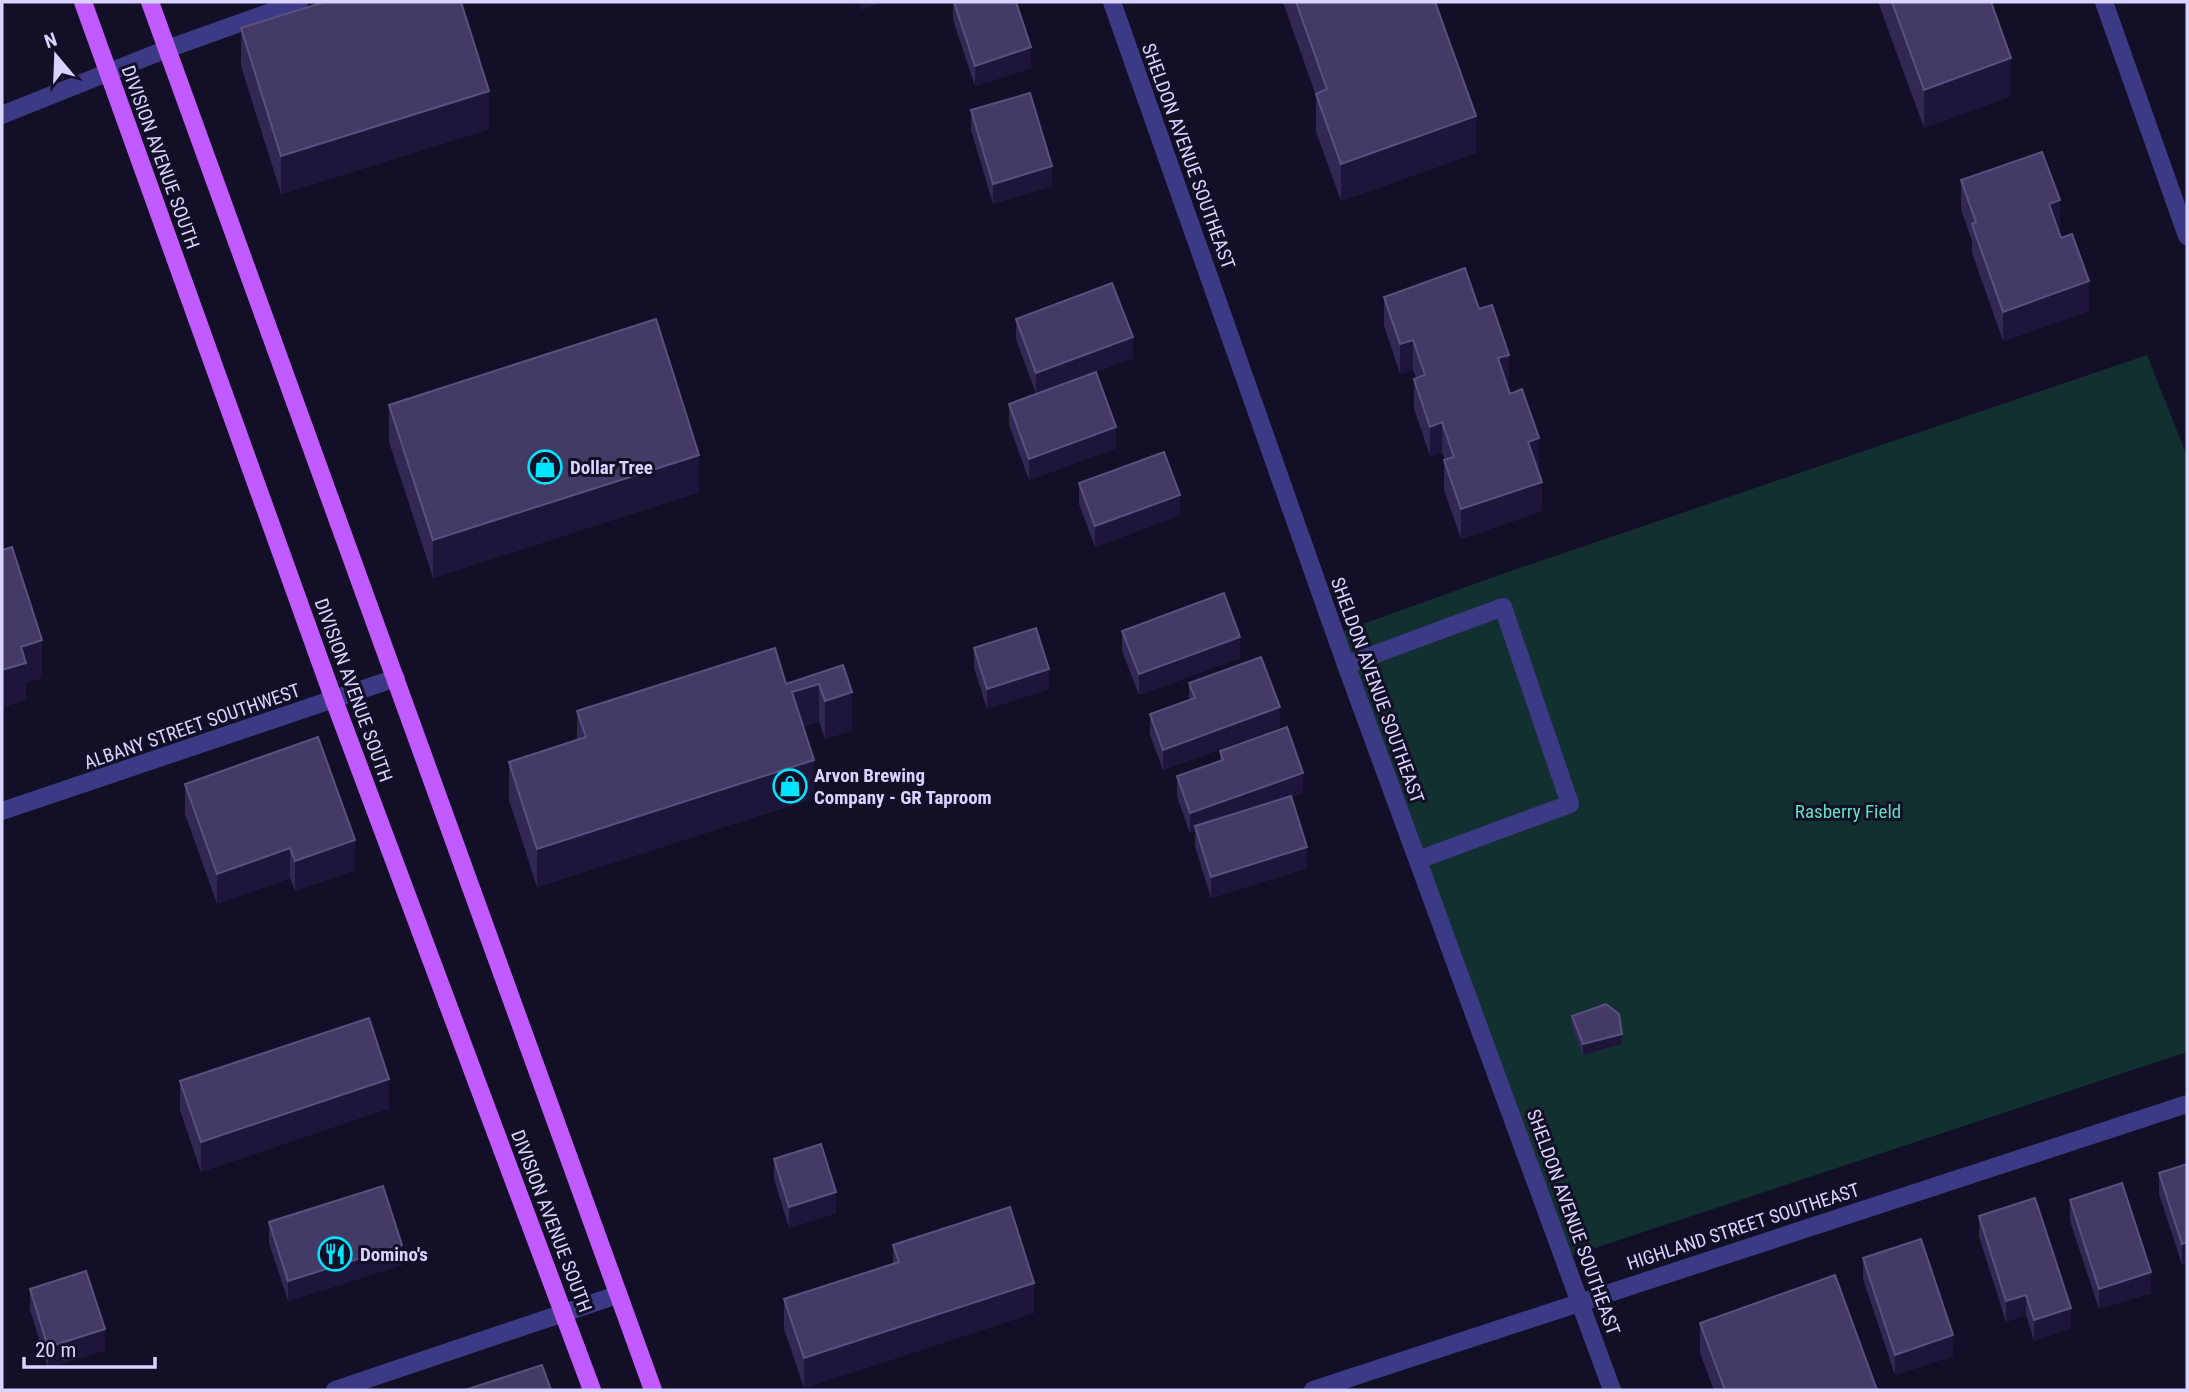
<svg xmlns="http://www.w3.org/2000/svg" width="2189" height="1392" font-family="'Roboto Condensed',sans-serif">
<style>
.green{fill:#12302f}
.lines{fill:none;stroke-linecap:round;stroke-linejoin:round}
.street{stroke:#3d3a85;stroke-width:18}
.primary{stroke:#c25bff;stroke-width:18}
.wall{fill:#312854}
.shaded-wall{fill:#1d163a}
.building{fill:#433a66;stroke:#5a527e;stroke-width:2}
.labels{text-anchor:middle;stroke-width:6;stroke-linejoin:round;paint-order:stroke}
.street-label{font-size:19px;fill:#d9d4ff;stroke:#130f26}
.poi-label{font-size:19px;font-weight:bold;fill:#d9d4ff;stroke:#130f26;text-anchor:start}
.park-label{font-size:19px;fill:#5fe0c0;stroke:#130f26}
</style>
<rect width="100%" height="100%" fill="#130f26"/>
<path class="green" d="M 2147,355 L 2187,456 L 2187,1052 L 1565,1258 L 1335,634 L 1502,574 Z"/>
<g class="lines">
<path class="street" d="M 1112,2 L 1346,665 L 1612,1390
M 2104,2 L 2187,236
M 2,115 L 167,49 L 299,2
M 1346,665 L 1503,607 L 1570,804 L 1418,860
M 2,811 L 396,678
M 335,1390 L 617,1295
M 1313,1390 L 2187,1104"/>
<path class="primary" d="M 83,2 L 334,700 L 592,1390
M 150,2 L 653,1390"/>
</g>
<path class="wall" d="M 953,2 L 1016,2 L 1031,68 L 975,86 L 953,20 Z
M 1283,2 L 1435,2 L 1476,153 L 1341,201 L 1316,132 L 1316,96 Z
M 1878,2 L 1991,2 L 2011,96 L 1924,128 Z
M 241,28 L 489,129 L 281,194 L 241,66 Z
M 971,110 L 1052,186 L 993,204 L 971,130 Z
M 1961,180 L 2060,230 L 2058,231 L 2089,311 L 2003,341 L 1972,253 L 1972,241 L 1961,210 Z
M 1384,297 L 1479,309 L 1509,384 L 1507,385 L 1539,468 L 1537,469 L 1542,511 L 1461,539 L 1444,490 L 1444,460 L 1445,460 L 1442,452 L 1430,456 L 1414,409 L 1414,379 L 1416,378 L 1413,370 L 1400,374 L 1384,326 Z
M 1016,319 L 1133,358 L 1036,394 L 1016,339 Z
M 1009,404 L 1116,448 L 1029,480 L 1009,425 Z
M 389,405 L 699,492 L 433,578 L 389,442 Z
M 1079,483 L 1180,515 L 1095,547 L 1079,504 Z
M 1122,631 L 1240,658 L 1139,695 L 1122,651 Z
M 974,648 L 1049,689 L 987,709 L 974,668 Z
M 843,665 L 852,730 L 825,739 L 819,721 L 803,727 L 814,798 L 537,887 L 509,800 L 509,762 L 577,740 L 577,711 L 786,684 Z
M 1189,683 L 1280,727 L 1163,770 L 1150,735 L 1150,714 L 1189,700 Z
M 1220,751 L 1303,793 L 1292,797 L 1307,868 L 1211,898 L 1195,847 L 1195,831 L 1190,833 L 1177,797 L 1177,776 L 1220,761 Z
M 185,784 L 355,870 L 295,891 L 290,878 L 217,904 L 185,814 Z
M 1572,1016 L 1622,1044 L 1583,1055 L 1572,1027 Z
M 180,1081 L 389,1108 L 201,1172 L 180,1110 Z
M 774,1159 L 836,1213 L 789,1228 L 774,1179 Z
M 2187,1164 L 2187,1263 L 2182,1265 L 2159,1194 L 2159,1173 Z
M 2070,1200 L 2151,1293 L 2099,1309 L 2070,1221 Z
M 1979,1216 L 2071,1328 L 2034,1341 L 2026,1315 L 2006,1322 L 1979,1237 Z
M 269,1222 L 402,1265 L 288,1301 L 269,1243 Z
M 893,1245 L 1034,1313 L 804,1388 L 784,1329 L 784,1299 L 893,1264 Z
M 1863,1258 L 1953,1356 L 1895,1375 L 1863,1279 Z
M 30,1289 L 105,1350 L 48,1368 L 30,1310 Z
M 1700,1323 L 1877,1390 L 1714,1390 L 1700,1353 Z"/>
<path class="shaded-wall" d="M 860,2 L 886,2 L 860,10 Z
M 1031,47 L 1031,68 L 975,86 L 975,66 Z
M 2011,58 L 2011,96 L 1924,128 L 1924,90 Z
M 489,91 L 489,129 L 281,194 L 281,156 Z
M 1476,116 L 1476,153 L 1341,201 L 1341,164 Z
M 1052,166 L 1052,186 L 993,204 L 993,184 Z
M 2060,200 L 2060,230 L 2049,234 L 2049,204 Z
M 2089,281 L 2089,311 L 2003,341 L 2003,312 Z
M 1133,337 L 1133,358 L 1036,394 L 1036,373 Z
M 1413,340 L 1413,370 L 1400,374 L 1400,344 Z
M 1509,355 L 1509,384 L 1498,388 L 1498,358 Z
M 1442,422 L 1442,452 L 1430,456 L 1430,427 Z
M 1116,427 L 1116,448 L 1029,480 L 1029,459 Z
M 1539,438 L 1539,468 L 1528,472 L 1528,442 Z
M 699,455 L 699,492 L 433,578 L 433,540 Z
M 1542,482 L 1542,511 L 1461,539 L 1461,509 Z
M 1180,495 L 1180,515 L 1095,547 L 1095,526 Z
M 1240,637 L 1240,658 L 1139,695 L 1139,674 Z
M 42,640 L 42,678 L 26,683 L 26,700 L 2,708 L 2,670 L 21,647 Z
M 1049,669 L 1049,689 L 987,709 L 987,689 Z
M 819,684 L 819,721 L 792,730 L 792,692 Z
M 852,692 L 852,730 L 825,739 L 825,701 Z
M 1280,707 L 1280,727 L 1163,770 L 1163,750 Z
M 814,760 L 814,798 L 537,887 L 537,849 Z
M 1303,773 L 1303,793 L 1196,831 L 1195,826 L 1195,831 L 1190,833 L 1190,813 Z
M 355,840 L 355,870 L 295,891 L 295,861 Z
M 1307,847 L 1307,868 L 1211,898 L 1211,877 Z
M 290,848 L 290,878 L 217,904 L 217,874 Z
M 1622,1034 L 1622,1044 L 1583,1055 L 1583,1044 Z
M 389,1079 L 389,1108 L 201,1172 L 201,1142 Z
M 836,1192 L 836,1213 L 789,1228 L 789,1207 Z
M 2187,1242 L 2187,1263 L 2182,1265 L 2182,1244 Z
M 402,1245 L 402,1265 L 288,1301 L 288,1281 Z
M 2151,1272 L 2151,1293 L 2099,1309 L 2099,1289 Z
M 1034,1283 L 1034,1313 L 804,1388 L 804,1358 Z
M 2026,1295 L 2026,1315 L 2006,1322 L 2006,1301 Z
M 2071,1308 L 2071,1328 L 2034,1341 L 2034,1320 Z
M 105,1329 L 105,1350 L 48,1368 L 48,1347 Z
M 1953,1335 L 1953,1356 L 1895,1375 L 1895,1355 Z"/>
<path class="building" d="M 324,2 L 461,2 L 489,91 L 281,156 L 241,28 Z
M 954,2 L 1016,2 L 1031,47 L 975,66 Z
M 1296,2 L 1435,2 L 1476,116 L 1341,164 L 1316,94 L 1327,89 Z
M 1892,2 L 1991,2 L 2011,58 L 1924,90 Z
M 1030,93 L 1052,166 L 993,184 L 971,110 Z
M 2042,152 L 2060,200 L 2049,204 L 2061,238 L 2072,234 L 2089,281 L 2003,312 L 1972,224 L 1976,222 L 1961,180 Z
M 1465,268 L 1479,309 L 1492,305 L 1509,355 L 1498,358 L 1510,394 L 1522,389 L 1539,438 L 1528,442 L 1542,482 L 1461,509 L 1444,460 L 1454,457 L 1442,422 L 1430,427 L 1414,379 L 1425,375 L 1413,340 L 1400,344 L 1384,297 Z
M 1112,283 L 1133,337 L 1036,373 L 1016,319 Z
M 656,319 L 699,455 L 433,540 L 389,405 Z
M 1096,372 L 1116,427 L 1029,459 L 1009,404 Z
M 1164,452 L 1180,495 L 1095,526 L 1079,483 Z
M 12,547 L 42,640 L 21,647 L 26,663 L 2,670 L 2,550 Z
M 1224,593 L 1240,637 L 1139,674 L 1122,631 Z
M 1036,628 L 1049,669 L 987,689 L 974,648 Z
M 775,648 L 786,684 L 843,665 L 852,692 L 825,701 L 819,684 L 792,692 L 814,760 L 537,849 L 509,762 L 586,737 L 577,711 Z
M 1261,657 L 1280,707 L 1163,750 L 1150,714 L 1195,698 L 1189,683 Z
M 1287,727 L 1303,773 L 1190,813 L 1177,776 L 1223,760 L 1220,751 Z
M 318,737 L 355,840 L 295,861 L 290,848 L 217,874 L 185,784 Z
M 1291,796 L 1307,847 L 1211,877 L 1195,826 Z
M 1606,1004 L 1619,1014 L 1622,1034 L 1583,1044 L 1572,1016 Z
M 369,1018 L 389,1079 L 201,1142 L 180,1081 Z
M 821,1144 L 836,1192 L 789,1207 L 774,1159 Z
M 2187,1164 L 2187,1242 L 2182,1244 L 2159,1173 Z
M 2122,1183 L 2151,1272 L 2099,1289 L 2070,1200 Z
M 383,1186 L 402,1245 L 288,1281 L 269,1222 Z
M 2035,1198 L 2071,1308 L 2034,1320 L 2026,1295 L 2006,1301 L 1979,1216 Z
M 1010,1207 L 1034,1283 L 804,1358 L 784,1299 L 899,1262 L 893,1245 Z
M 1921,1239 L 1953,1335 L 1895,1355 L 1863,1258 Z
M 86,1271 L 105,1329 L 48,1347 L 30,1289 Z
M 1835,1275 L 1877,1390 L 1725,1390 L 1700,1323 Z
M 542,1365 L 551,1390 L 465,1390 Z"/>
<defs>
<symbol id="shop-ring" viewBox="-11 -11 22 22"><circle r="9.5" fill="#130f26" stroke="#00e5ff" stroke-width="1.5"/><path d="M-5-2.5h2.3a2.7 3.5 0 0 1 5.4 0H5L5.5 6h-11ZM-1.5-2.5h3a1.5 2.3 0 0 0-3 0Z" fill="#00e5ff"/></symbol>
<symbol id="restaurant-ring" viewBox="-11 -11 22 22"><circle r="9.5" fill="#130f26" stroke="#00e5ff" stroke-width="1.5"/><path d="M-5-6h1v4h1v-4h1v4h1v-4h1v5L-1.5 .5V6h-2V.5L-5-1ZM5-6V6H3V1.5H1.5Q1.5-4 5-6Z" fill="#00e5ff"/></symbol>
</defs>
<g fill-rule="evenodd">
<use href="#shop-ring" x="526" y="448" width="38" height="38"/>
<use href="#shop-ring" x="771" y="767" width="38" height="38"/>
<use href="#restaurant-ring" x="316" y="1235" width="38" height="38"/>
</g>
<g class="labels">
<g class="street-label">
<text transform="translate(1189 156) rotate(70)" y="7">SHELDON AVENUE SOUTHEAST</text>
<text transform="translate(161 157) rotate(70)" y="7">DIVISION AVENUE SOUTH</text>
<text transform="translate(354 690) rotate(70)" y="7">DIVISION AVENUE SOUTH</text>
<text transform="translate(1378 690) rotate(70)" y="7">SHELDON AVENUE SOUTHEAST</text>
<text transform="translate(192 726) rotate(-19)" y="7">ALBANY STREET SOUTHWEST</text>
<text transform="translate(552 1221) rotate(69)" y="7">DIVISION AVENUE SOUTH</text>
<text transform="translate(1574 1222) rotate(70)" y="7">SHELDON AVENUE SOUTHEAST</text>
<text transform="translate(1743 1226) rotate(-18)" y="7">HIGHLAND STREET SOUTHEAST</text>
</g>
<g class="poi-label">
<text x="570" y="474">Dollar Tree</text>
<text x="814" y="782">Arvon Brewing<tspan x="814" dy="22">Company - GR Taproom</tspan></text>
<text x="360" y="1261">Domino's</text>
</g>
<g class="park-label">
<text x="1848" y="818">Rasberry Field</text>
</g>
</g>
<rect width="2189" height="1392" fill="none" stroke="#d9d4ff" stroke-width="7"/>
<g transform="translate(56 56) rotate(341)" stroke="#130f26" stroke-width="5" paint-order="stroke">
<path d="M0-5L12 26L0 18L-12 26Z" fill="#d9d4ff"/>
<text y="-10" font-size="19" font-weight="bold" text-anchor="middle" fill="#d9d4ff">N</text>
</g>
<path d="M24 1357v10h131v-10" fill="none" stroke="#d9d4ff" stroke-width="3.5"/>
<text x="35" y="1357" font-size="21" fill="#d9d4ff" stroke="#130f26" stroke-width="5" paint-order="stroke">20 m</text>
</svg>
